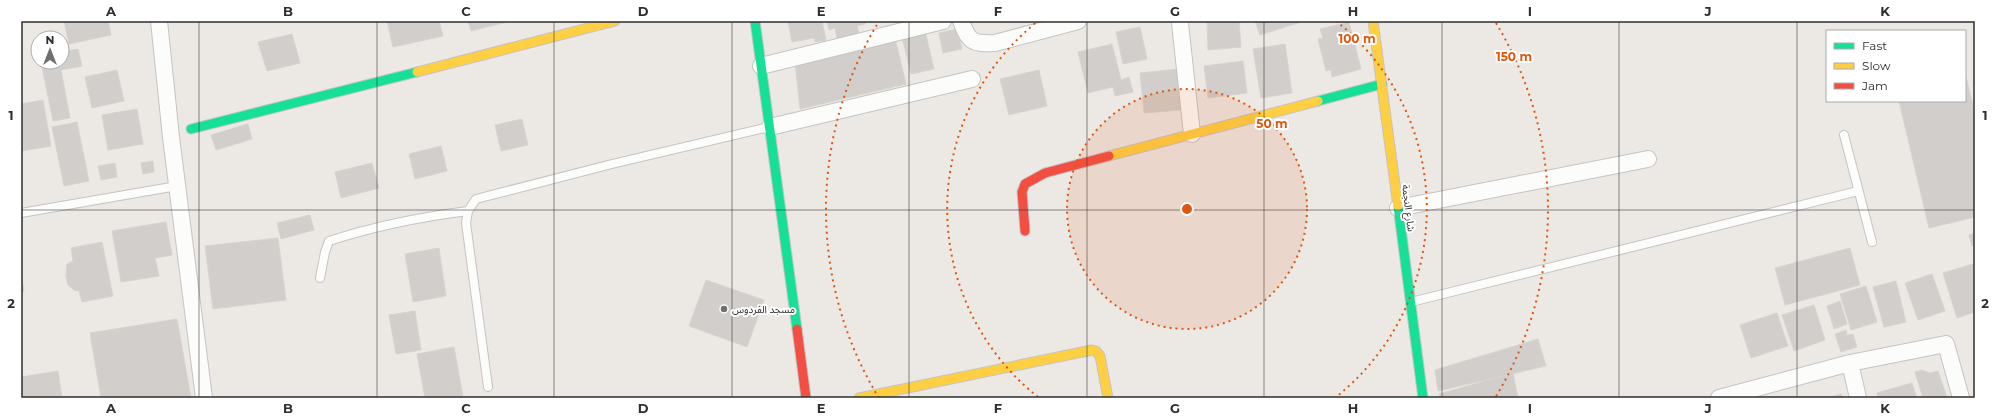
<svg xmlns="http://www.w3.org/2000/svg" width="1996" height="419" font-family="Montserrat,'Noto Sans Arabic',sans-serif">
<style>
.building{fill:#d1cecb;stroke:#d7d4d0}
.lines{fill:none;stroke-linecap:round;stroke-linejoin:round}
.lane-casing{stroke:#c5c4c5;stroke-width:10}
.street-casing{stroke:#c5c4c5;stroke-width:18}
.fast-casing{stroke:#c5c4c5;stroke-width:11}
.slow-casing{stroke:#c5c4c5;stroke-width:11}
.jam-casing{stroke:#c5c4c5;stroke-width:11}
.lane{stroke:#fcfcfb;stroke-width:8}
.street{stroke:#fcfcfb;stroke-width:16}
.fast{stroke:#16e098;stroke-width:9}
.slow{stroke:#ffcf43;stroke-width:9}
.jam{stroke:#f24e42;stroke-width:9}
.grid{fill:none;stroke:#2e2e2e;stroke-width:1;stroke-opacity:0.55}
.ring{fill:none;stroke:#df570e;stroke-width:2;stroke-dasharray:2 4}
.poi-dot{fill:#706f6e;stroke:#fff;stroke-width:1.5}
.labels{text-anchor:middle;stroke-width:4;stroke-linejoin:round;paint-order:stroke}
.street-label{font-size:10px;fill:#2e2e2e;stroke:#fff}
.poi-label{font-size:10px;fill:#2e2e2e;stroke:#fff;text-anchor:start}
.centre{fill:#df570e;stroke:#fff;stroke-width:2}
.ring-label{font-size:12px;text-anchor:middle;font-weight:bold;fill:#df570e;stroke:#fff;stroke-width:4;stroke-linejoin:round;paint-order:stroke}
.neatline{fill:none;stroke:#2e2e2e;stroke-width:1.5}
.grid-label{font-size:13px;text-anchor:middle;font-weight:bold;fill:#2e2e2e}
</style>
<rect width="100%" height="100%" fill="#ece8e4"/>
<path class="building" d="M 64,21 L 108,21 L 111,35 L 69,44 Z
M 387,21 L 439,21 L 443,36 L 393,47 Z
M 468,21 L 511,21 L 471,31 Z
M 788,21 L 822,21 L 826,40 L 815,42 L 814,38 L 792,42 Z
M 827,21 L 865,21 L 865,24 L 857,26 L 859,34 L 837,39 L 835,28 L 829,30 Z
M 1207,21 L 1239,21 L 1241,47 L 1208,50 Z
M 1255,21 L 1301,21 L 1301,22 L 1260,35 Z
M 1349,22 L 1361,69 L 1332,77 L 1331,70 L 1326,71 L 1318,39 L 1323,38 L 1320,29 Z
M 1140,27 L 1147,59 L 1123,64 L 1116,32 Z
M 957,29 L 962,49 L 943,53 L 939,33 Z
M 925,31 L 934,69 L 911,74 L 902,37 Z
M 292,34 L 300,63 L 267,71 L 258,42 Z
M 895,38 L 906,84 L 800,109 L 795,62 Z
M 1112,44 L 1121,80 L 1129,77 L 1133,92 L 1115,96 L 1113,87 L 1088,93 L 1078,52 Z
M 1285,44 L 1292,93 L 1261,98 L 1253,49 Z
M 78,49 L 82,66 L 61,70 L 70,118 L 53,121 L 41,62 L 62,62 L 62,52 Z
M 1243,61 L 1247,93 L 1208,98 L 1204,66 Z
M 1178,69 L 1182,110 L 1144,113 L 1140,73 Z
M 117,70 L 124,101 L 92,108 L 85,77 Z
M 1039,70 L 1047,106 L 1009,115 L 1000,79 Z
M 1965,73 L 1975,114 L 1975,217 L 1929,228 L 1899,101 L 1965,101 Z
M 43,100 L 51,146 L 21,151 L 21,104 Z
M 137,109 L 143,144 L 108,150 L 102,115 Z
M 522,119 L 528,145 L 501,151 L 495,125 Z
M 77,122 L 89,181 L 64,186 L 52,127 Z
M 248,124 L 252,139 L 216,150 L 211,135 Z
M 441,146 L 447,171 L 415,179 L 409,154 Z
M 153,161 L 154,172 L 143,174 L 141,163 Z
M 115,163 L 117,177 L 101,180 L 98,166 Z
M 372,163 L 379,188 L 341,198 L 335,172 Z
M 310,215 L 314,230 L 281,239 L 277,223 Z
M 166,222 L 172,255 L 155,258 L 159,276 L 121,282 L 112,231 Z
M 1975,233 L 1975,245 L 1972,246 L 1969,235 Z
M 278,238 L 286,300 L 213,309 L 205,246 Z
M 102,242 L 113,296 L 82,302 L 79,291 L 74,290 L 68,285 L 66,276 L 67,264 L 73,261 L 71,248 Z
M 439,248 L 446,296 L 413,302 L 405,254 Z
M 1850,248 L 1860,285 L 1785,305 L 1775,268 Z
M 1973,264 L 1975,269 L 1975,312 L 1957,318 L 1943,273 Z
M 1932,274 L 1945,311 L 1918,320 L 1905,283 Z
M 21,275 L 24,291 L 21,292 Z
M 706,280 L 764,300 L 747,347 L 689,326 Z
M 1896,281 L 1906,322 L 1884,327 L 1873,287 Z
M 1866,286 L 1877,322 L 1851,330 L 1840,294 Z
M 1840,301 L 1847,324 L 1834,329 L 1827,306 Z
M 1814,305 L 1825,340 L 1794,351 L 1782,315 Z
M 415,311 L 421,350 L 396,354 L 389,315 Z
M 1777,313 L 1788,346 L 1751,358 L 1740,325 Z
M 177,319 L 191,398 L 101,398 L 90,333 Z
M 1846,330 L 1847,335 L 1853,334 L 1857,347 L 1841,352 L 1835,334 Z
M 1538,339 L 1546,366 L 1438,391 L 1435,370 Z
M 454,347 L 463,397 L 425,398 L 417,354 Z
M 1922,370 L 1930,373 L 1938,371 L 1947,398 L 1923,398 L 1915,372 Z
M 58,371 L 62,398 L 21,398 L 21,377 Z
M 1513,373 L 1518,398 L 1440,398 L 1439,394 Z
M 1912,383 L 1917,398 L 1878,398 L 1877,393 Z
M 1841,394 L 1843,398 L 1827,398 Z"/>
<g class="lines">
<defs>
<path id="lane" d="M 1844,135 L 1872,242
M 21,213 L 177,186
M 320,278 L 325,252 L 329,241 C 375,226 420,217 468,211
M 1411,302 L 1858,191
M 488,387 L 466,223 L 468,211 L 476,199 L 612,164 L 769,127"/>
<path id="street" d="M 159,21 L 171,137 L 204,398
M 961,21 C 969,42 972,44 995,43 L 1078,21
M 1180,23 L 1192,134
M 761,66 L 943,21
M 770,127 L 972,79
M 1398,208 L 1648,159
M 1850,363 L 1858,398
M 1719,398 L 1850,363 L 1946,344 L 1961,398"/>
<path id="fast" d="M 755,21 L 797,329
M 1318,101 L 1382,84
M 191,129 L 417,72
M 1398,206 L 1423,398"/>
<path id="slow" d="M 1373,21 L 1398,206
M 417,72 L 615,21
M 1109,156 L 1318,101
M 859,398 L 1092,350 L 1096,351 L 1100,356 L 1108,398"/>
<path id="jam" d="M 1025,231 L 1022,192 L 1025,184 L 1045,173 L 1109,156
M 797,329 L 806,398"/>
</defs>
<use href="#lane" class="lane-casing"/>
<use href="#street" class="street-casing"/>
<use href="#fast" class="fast-casing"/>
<use href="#slow" class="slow-casing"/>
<use href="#jam" class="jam-casing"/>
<use href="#lane" class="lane"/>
<use href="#street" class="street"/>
<use href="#fast" class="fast"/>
<use href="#slow" class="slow"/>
<use href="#jam" class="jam"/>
</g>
<path class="grid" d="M 199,21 L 199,398M 377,21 L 377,398M 554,21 L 554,398M 732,21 L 732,398M 909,21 L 909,398M 1087,21 L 1087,398M 1264,21 L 1264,398M 1442,21 L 1442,398M 1619,21 L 1619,398M 1797,21 L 1797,398M 21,210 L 1975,210"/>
<circle cx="1187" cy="209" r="120" fill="#df570e" fill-opacity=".12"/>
<g class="ring">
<circle cx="1187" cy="209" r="120"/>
<path d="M1038 397A240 240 0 0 1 1038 21M1336 21A240 240 0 0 1 1336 397"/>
<path d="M879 398A361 361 0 0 1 878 23M1496 23A361 361 0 0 1 1495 398"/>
</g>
<circle class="poi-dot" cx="724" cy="309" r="4"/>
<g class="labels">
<g class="street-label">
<text transform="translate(1409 208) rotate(83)" y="4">شارع النجمة</text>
</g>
<g class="poi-label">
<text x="732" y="313">مسجد الفردوس</text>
</g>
</g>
<circle cx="1187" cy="209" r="6" class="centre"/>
<g class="ring-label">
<text x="1357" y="43">100 m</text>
<text x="1514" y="61">150 m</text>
<text x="1272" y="128">50 m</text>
</g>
<rect width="1996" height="419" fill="none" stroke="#ffffff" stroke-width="44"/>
<rect x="1826" y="30" width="140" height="72" fill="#ffffff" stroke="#ababab"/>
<rect x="1834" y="43" width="20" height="6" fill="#16e098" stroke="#ababab"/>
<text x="1862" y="50" font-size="12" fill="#2e2e2e">Fast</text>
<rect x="1834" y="63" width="20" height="6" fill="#ffcf43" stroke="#ababab"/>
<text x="1862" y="70" font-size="12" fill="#2e2e2e">Slow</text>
<rect x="1834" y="83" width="20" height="6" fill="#f24e42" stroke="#ababab"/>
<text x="1862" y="90" font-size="12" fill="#2e2e2e">Jam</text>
<g transform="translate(50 50)"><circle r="19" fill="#ffffff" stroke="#ababab"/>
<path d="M0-3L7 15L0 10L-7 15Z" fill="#706f6e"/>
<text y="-6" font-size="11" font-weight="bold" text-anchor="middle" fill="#2e2e2e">N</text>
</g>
<rect x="22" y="22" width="1952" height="375" class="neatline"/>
<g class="grid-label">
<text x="111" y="16">A</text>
<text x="288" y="16">B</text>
<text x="466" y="16">C</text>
<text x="643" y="16">D</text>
<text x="821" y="16">E</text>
<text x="998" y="16">F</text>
<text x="1175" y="16">G</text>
<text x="1353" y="16">H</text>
<text x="1530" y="16">I</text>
<text x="1708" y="16">J</text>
<text x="1885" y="16">K</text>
<text x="11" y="120">1</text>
<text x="1985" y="120">1</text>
<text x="11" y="308">2</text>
<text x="1985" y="308">2</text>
<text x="111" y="413">A</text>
<text x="288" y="413">B</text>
<text x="466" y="413">C</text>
<text x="643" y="413">D</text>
<text x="821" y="413">E</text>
<text x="998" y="413">F</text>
<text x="1175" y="413">G</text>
<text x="1353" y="413">H</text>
<text x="1530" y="413">I</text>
<text x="1708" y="413">J</text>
<text x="1885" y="413">K</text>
</g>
</svg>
